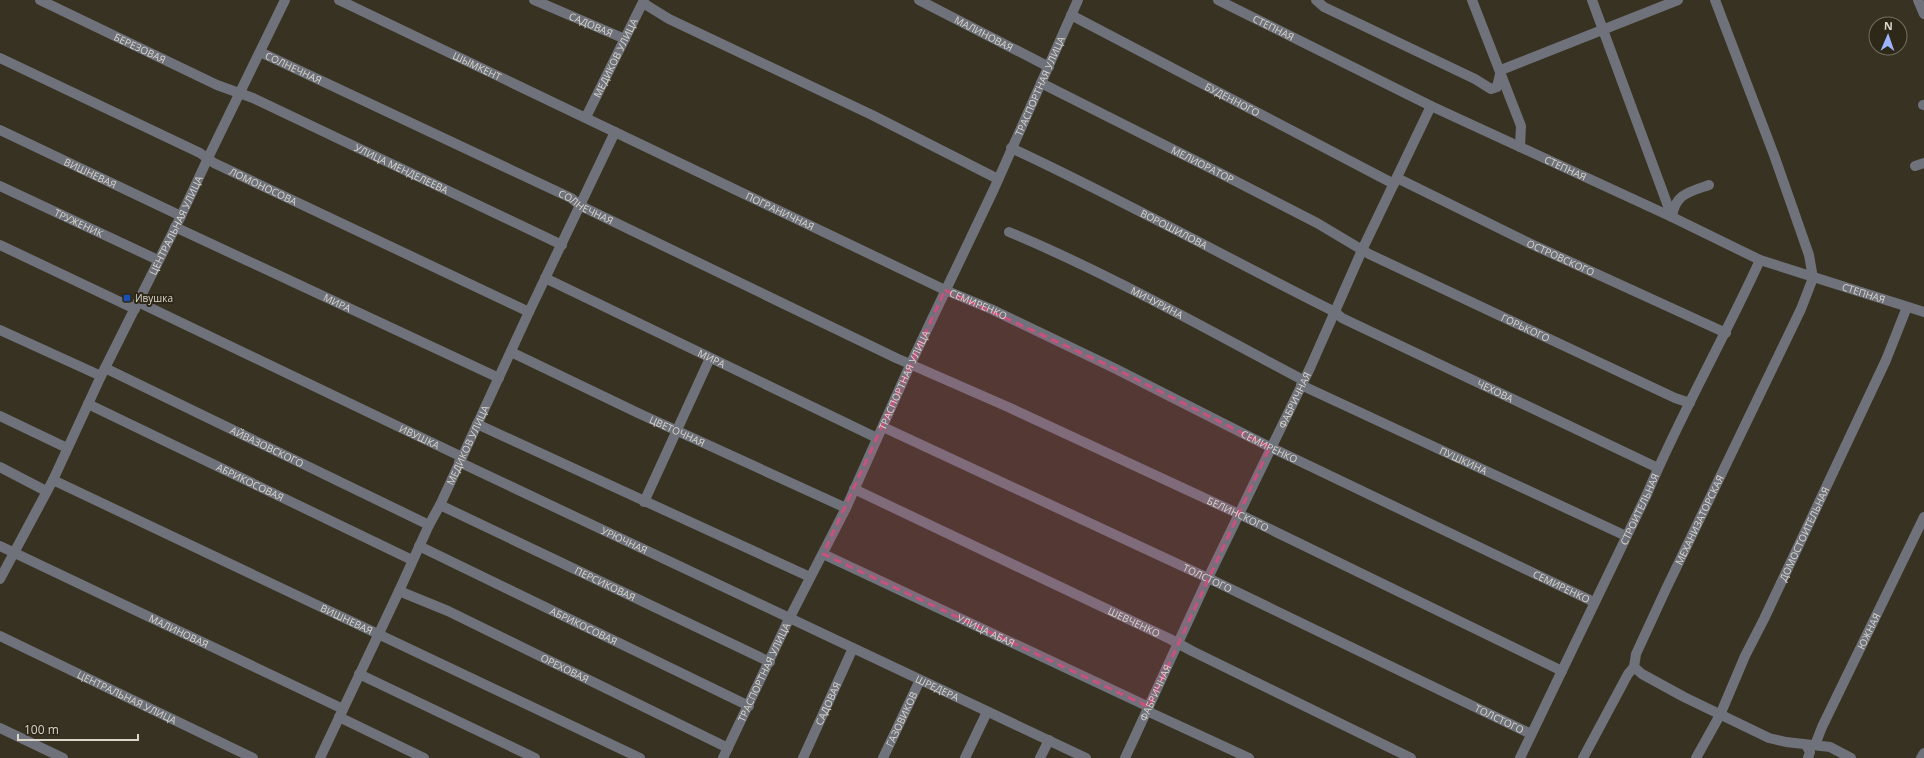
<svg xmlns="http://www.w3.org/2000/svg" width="1924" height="758" font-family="'Open Sans',sans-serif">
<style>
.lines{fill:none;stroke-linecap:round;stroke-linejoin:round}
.minor{stroke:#6f727a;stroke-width:10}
.marked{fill:#c9517d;fill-opacity:0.2;stroke:#c9517d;stroke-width:3;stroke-dasharray:8 5;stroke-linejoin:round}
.transit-dot{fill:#1a4fb4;stroke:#2e2818;stroke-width:1.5}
.labels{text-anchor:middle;stroke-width:4;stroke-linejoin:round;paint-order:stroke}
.street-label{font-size:10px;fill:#dad6cc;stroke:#2e2818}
.poi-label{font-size:10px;fill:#dad6cc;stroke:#2e2818;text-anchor:start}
</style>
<rect width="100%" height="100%" fill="#383222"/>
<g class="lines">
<g class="minor">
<path id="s1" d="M 40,0 L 217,85 L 253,98 L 562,245"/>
<path id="s2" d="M 339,0 L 945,290 L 991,309 L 1114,368 L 1270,447 L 1594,602"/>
<path id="s3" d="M 534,0 L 625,39"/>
<path id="s4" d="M 919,0 L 1049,67"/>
<path id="s5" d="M 1218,0 L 1431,106 L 1672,217 L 1760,260 L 1924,312"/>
<path d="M 1316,0 L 1324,7 L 1475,79 L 1491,89 L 1497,87 L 1501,70 L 1678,0"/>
<path d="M 1472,0 L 1521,126 L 1520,147"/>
<path d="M 1592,0 L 1672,217"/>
<path d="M 1918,0 L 1924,14"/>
<path d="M 643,3 L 669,19 L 872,115 L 998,179"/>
<path id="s6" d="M 1071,15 L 1394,184"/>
<path id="s7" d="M 260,52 L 571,198 L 581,206 L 896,358 L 1008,407 L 1239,514 L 1562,671"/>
<path id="s8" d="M 0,58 L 200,153 L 214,163 L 529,312"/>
<path id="s9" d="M 1041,83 L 1212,169 L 1317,223 L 1369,254 L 1675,398 L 1690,403"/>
<path d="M 1923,105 L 1924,105"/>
<path id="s10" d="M 586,117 L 644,0"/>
<path id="s11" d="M 0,130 L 181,216"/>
<path id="s12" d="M 1011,148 C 1121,199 1227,258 1335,312 L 1342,318 L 1658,468"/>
<path d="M 1915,166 L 1924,163"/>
<path id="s13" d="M 1397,178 L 1529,243 L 1726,333"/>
<path id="s14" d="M 0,186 L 158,260"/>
<path d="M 1672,217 C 1675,194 1689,192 1709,185"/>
<path id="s15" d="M 175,227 L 499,378"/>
<path id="s16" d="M 1009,232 C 1110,274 1206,329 1303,380"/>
<path d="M 0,245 L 135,309"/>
<path id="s17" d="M 545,278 L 877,438"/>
<path id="s18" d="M 138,302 L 462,457"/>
<path d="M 0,330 L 101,376"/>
<path id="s19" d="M 511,352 L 638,413 L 846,508"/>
<path id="s20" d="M 105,368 L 429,525"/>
<path id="s21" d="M 1301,385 L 1626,536"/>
<path id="s22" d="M 88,404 L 412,560"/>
<path d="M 0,416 L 67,448"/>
<path d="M 477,424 L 810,577"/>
<path id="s23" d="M 883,427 L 1208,578 L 1531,734"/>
<path id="s24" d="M 459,462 L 1086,758"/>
<path d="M 0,467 L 46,491"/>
<path id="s25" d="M 53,480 L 640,758"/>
<path id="s26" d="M 854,489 L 1170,639 L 1192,651 L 1411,758"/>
<path d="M 644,502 L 710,358"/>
<path id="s27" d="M 440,505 L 770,662"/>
<path id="s28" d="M 0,546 L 343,709"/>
<path id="s29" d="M 419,546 L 749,706"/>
<path id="s30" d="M 823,554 L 1149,707"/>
<path id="s31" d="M 0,579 L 53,480 L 101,376 L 181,216 L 208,158 L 285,0"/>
<path id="s32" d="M 399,591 L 448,611 L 728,748"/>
<path id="s33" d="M 0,636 L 253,758"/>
<path d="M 1634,667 L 1642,674 L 1684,697 L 1769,738 L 1786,742 L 1830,747 L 1851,758"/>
<path d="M 359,674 L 535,758"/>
<path d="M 1147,711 L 1249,758"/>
<path d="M 339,717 L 424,758"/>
<path d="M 0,728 L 63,758"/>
<path d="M 1806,745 L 1810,752 L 1808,758"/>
<path id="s34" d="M 1815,745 L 1822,727 L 1924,517"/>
<path id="s35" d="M 320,758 L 399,591 L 429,525 L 440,505 L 529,312 L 615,132"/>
<path id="s36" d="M 723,758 L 789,619 L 846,508 L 911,363 L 994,189 L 1078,0"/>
<path id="s37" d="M 803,758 L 853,648"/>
<path id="s38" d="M 883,758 L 920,680"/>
<path d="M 965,758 L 987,712"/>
<path d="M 1040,758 L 1049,740"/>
<path id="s39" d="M 1125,758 L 1208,578 L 1310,368 L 1363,248 L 1431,106"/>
<path id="s40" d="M 1520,758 L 1647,494 C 1680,415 1724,339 1760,260"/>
<path id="s41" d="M 1583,758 L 1628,674 L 1634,667 L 1636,654 L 1666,589 L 1801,309 L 1813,278 L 1809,255 L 1774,155 L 1715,0"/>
<path id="s42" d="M 1696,758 L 1720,715 L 1745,656 L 1764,619 L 1886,360 L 1907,307"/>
<path d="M 1921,758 L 1924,753"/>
</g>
</g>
<path class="marked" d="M 945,290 L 1114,368 L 1270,447 L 1149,707 L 823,554 Z"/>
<rect class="transit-dot" x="123" y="294" width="8" height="8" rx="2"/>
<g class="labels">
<g class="street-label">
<text dy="4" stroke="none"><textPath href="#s3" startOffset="62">САДОВАЯ</textPath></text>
<text dy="4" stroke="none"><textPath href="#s5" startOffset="62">СТЕПНАЯ</textPath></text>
<text dy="4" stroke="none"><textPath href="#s4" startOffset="73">МАЛИНОВАЯ</textPath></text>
<text dy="4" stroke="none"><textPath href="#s1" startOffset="111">БЕРЕЗОВАЯ</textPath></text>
<text dy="4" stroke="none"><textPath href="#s10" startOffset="66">МЕДИКОВ УЛИЦА</textPath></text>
<text dy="4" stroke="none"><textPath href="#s2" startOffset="153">ШЫМКЕНТ</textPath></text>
<text dy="4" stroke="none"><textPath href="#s7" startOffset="37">СОЛНЕЧНАЯ</textPath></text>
<text dy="4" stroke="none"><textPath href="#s36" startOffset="743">ТРАСПОРТНАЯ УЛИЦА</textPath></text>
<text dy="4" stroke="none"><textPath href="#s6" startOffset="182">БУДЕННОГО</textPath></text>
<text dy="4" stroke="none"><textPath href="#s9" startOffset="181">МЕЛИОРАТОР</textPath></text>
<text dy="4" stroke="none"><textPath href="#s1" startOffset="399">УЛИЦА МЕНДЕЛЕЕВА</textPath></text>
<text dy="4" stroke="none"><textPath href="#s5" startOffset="386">СТЕПНАЯ</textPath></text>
<text dy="4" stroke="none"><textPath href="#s11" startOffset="100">ВИШНЕВАЯ</textPath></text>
<text dy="4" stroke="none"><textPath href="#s8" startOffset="293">ЛОМОНОСОВА</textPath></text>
<text dy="4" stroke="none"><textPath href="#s7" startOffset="361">СОЛНЕЧНАЯ</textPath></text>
<text dy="4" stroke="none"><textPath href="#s2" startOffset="489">ПОГРАНИЧНАЯ</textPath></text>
<text dy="4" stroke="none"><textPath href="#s14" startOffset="87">ТРУЖЕНИК</textPath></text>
<text dy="4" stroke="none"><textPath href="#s31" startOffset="395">ЦЕНТРАЛЬНАЯ УЛИЦА</textPath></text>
<text dy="4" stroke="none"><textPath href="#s12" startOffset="182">ВОРОШИЛОВА</textPath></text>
<text dy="4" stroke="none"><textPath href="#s13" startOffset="182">ОСТРОВСКОГО</textPath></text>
<text dy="4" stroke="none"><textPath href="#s5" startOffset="710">СТЕПНАЯ</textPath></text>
<text dy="4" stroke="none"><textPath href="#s15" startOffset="179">МИРА</textPath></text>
<text dy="4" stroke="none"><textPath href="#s16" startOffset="164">МИЧУРИНА</textPath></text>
<text dy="4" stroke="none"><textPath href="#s2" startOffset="708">СЕМИРЕНКО</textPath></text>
<text dy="4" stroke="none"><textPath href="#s9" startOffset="543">ГОРЬКОГО</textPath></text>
<text dy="4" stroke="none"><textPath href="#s17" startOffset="185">МИРА</textPath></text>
<text dy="4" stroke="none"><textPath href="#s36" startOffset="419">ТРАСПОРТНАЯ УЛИЦА</textPath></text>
<text dy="4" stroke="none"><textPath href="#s12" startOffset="542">ЧЕХОВА</textPath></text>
<text dy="4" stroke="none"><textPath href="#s39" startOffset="396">ФАБРИЧНАЯ</textPath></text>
<text dy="4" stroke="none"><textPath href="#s19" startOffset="184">ЦВЕТОЧНАЯ</textPath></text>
<text dy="4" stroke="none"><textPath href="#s18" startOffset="312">ИВУШКА</textPath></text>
<text dy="4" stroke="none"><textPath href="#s20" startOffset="180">АЙВАЗОВСКОГО</textPath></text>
<text dy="4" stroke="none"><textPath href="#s35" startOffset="346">МЕДИКОВ УЛИЦА</textPath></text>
<text dy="4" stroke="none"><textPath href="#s2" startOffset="1032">СЕМИРЕНКО</textPath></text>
<text dy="4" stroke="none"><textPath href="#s21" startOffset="179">ПУШКИНА</textPath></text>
<text dy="4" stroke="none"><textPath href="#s22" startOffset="180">АБРИКОСОВАЯ</textPath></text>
<text dy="4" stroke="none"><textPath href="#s40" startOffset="276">СТРОИТЕЛЬНАЯ</textPath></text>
<text dy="4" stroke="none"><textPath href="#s7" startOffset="1082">БЕЛИНСКОГО</textPath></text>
<text dy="4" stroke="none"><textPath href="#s41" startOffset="266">МЕХАНИЗАТОРСКАЯ</textPath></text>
<text dy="4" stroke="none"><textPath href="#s42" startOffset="249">ДОМОСТОИТЕЛЬНАЯ</textPath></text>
<text dy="4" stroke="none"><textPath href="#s24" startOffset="183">УРЮЧНАЯ</textPath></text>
<text dy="4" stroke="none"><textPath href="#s23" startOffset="358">ТОЛСТОГО</textPath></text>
<text dy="4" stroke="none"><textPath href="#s27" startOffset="183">ПЕРСИКОВАЯ</textPath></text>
<text dy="4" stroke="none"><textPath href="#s2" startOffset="1356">СЕМИРЕНКО</textPath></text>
<text dy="4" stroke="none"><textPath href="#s25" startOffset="325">ВИШНЕВАЯ</textPath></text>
<text dy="4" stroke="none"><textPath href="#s26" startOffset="310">ШЕВЧЕНКО</textPath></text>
<text dy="4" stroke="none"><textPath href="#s29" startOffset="183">АБРИКОСОВАЯ</textPath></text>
<text dy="4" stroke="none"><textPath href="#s28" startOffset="198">МАЛИНОВАЯ</textPath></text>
<text dy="4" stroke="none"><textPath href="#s30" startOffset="180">УЛИЦА АБАЯ</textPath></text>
<text dy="4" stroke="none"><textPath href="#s34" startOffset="126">ЮЖНАЯ</textPath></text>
<text dy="4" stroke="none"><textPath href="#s32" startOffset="183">ОРЕХОВАЯ</textPath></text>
<text dy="4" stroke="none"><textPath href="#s36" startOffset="95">ТРАСПОРТНАЯ УЛИЦА</textPath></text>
<text dy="4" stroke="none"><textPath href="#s24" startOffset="529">ШРЕДЕРА</textPath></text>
<text dy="4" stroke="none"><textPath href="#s39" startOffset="72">ФАБРИЧНАЯ</textPath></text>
<text dy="4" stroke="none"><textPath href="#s33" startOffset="141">ЦЕНТРАЛЬНАЯ УЛИЦА</textPath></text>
<text dy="4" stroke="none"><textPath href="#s37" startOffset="60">САДОВАЯ</textPath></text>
<text dy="4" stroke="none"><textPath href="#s38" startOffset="43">ГАЗОВИКОВ</textPath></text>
<text dy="4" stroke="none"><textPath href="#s23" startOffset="682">ТОЛСТОГО</textPath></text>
</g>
<g class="poi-label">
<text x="135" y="302">Ивушка</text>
</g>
</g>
<g transform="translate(1888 36) rotate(2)"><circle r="19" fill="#2e2818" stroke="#736e60"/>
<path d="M0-3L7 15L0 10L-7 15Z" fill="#9bb4fd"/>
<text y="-6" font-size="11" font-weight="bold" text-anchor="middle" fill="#dad6cc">N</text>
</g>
<path d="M18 734v6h120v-6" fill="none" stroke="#dad6cc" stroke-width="2"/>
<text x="24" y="734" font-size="12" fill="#dad6cc" stroke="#2e2818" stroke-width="3" paint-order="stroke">100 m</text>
</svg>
